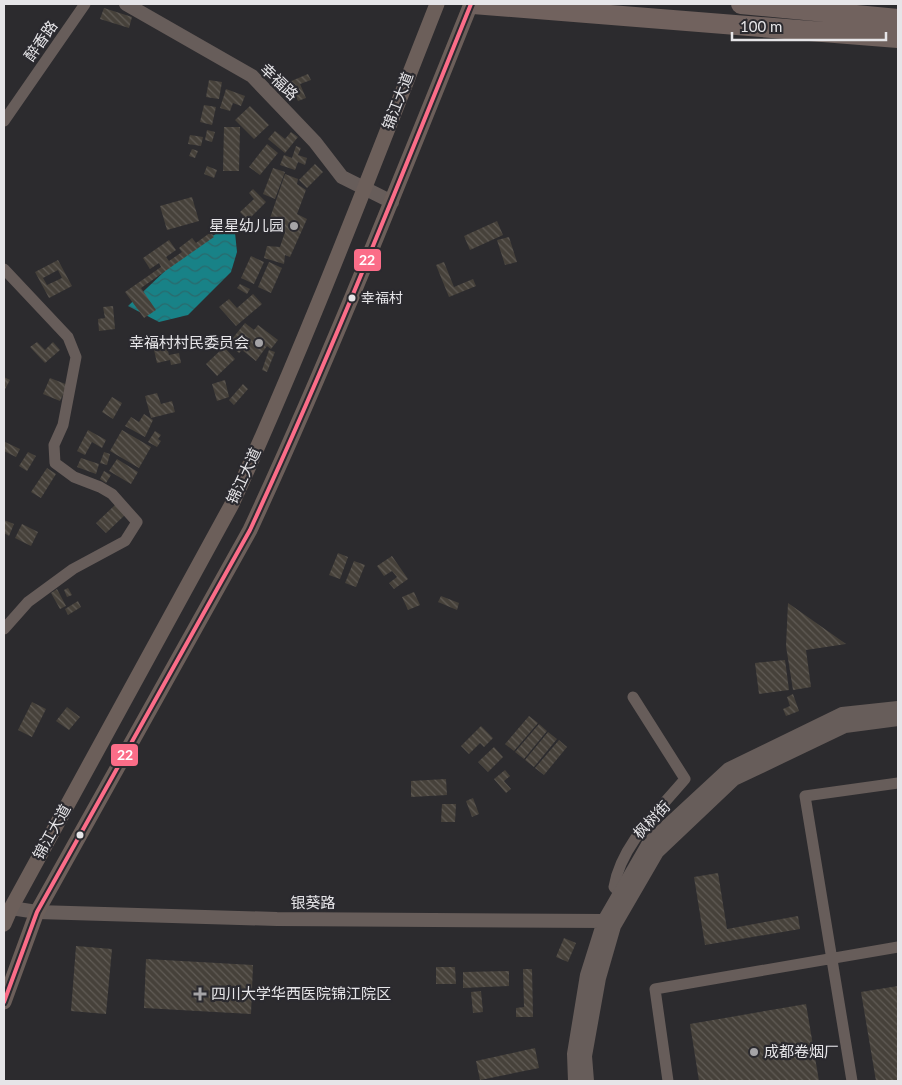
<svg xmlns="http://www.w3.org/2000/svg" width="902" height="1085" font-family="Lato,'Noto Sans SC',sans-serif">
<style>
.water{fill:url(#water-waves)}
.building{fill:url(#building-back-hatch);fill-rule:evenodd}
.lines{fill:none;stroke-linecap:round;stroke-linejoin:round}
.minor{stroke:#675d5a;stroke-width:11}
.tertiary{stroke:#675d5a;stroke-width:14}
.secondary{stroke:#6c5f5a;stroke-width:15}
.motorway{stroke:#71625e;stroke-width:20}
.bus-1-casing{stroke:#2b2a2f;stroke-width:8}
.bus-1{stroke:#fb6d88;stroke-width:4}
.poi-dot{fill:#a5a4a7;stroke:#2b2a2f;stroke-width:2}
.bus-dot{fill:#e6e5e8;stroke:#2b2a2f;stroke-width:2}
.labels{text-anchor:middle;stroke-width:4.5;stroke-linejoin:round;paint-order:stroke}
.bus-label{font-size:14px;fill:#e6e5e8;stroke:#2b2a2f;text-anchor:start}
.street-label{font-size:15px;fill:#e6e5e8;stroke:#2b2a2f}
.poi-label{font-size:15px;fill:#e6e5e8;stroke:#2b2a2f;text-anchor:end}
.line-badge{stroke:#2b2a2f;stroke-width:2}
.badge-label{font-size:14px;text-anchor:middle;font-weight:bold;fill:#fff}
</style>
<defs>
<pattern id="water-waves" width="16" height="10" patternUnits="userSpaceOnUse" patternTransform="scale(1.25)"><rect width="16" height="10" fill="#188287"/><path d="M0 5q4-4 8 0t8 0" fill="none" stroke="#2a6a6d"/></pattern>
<pattern id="building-back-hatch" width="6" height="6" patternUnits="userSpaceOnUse" patternTransform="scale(1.25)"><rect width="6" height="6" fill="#46413a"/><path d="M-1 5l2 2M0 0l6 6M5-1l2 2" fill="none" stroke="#615c56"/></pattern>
</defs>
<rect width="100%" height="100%" fill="#2c2b2e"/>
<path class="water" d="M 234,223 L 237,252 L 231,272 L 188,315 L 159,322 L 128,306 L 184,253 Z"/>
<path class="building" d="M 104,8 L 132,17 L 129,28 L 100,19 Z
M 308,74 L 311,80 L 300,84 L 306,98 L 298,101 L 289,82 Z
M 209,80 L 222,82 L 219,99 L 206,97 Z
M 226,89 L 245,96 L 241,106 L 233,103 L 230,111 L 220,108 Z
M 204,105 L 216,107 L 212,125 L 200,122 Z
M 250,106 L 269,125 L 254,139 L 235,120 Z
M 224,127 L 240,127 L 239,171 L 223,171 Z
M 207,130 L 215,132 L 212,142 L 205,140 Z
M 275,131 L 285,139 L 291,132 L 298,137 L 285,153 L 268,139 Z
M 190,135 L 203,137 L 201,146 L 188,144 Z
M 267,144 L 278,153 L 260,175 L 249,167 Z
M 296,146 L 301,148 L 298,155 L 307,158 L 305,165 L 298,162 L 295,170 L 280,165 L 284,155 L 292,158 Z
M 192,149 L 198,151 L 195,158 L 189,156 Z
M 315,164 L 323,172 L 307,188 L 299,180 Z
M 207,166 L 217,170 L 214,178 L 204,174 Z
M 273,168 L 285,172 L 275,199 L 263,194 Z
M 285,174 L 298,179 L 297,184 L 306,190 L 297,214 L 307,219 L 290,257 L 285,255 L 284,264 L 264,258 L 267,246 L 280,247 L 285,232 L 267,227 Z
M 253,189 L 266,202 L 248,220 L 240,212 L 254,199 L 249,193 Z
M 192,197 L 199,221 L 167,230 L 160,206 Z
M 497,221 L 503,235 L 470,250 L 464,236 Z
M 211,232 L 214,237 L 141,288 L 156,310 L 144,318 L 125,292 L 161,267 L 159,263 L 150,269 L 143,258 L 169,240 L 176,250 L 166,257 L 169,261 L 182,252 L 179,248 L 192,238 L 196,243 Z
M 509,237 L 517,262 L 505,265 L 497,240 Z
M 251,256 L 264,262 L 254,284 L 241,278 Z
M 58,260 L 72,286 L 49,298 L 35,272 ZM 58,270 L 62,278 L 47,285 L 43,278 Z
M 269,262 L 282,268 L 271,293 L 258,287 Z
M 444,262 L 454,287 L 473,279 L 476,286 L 449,297 L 436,265 Z
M 240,284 L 250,289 L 247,294 L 237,288 Z
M 253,294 L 262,304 L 236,326 L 219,307 L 229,299 L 237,308 Z
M 113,306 L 115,329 L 99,331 L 98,319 L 105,318 L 103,307 Z
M 245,323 L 254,330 L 258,325 L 278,340 L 271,349 L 267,346 L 256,361 L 242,350 L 239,353 L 228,344 Z
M 37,342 L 45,350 L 53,342 L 60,350 L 45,363 L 30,347 Z
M 167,347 L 169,355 L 179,353 L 181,363 L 171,365 L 170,360 L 157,363 L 154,350 Z
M 224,347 L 235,359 L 217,376 L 206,364 Z
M 269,350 L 275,352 L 267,372 L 262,370 Z
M 4,377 L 10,380 L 4,391 Z
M 50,378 L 68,385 L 60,401 L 43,394 Z
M 225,380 L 229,397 L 217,401 L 212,384 Z
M 243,384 L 248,389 L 234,405 L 229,400 Z
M 157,393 L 161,404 L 172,401 L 175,412 L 151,418 L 145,396 Z
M 112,397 L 122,403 L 113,419 L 102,412 Z
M 144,414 L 153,420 L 145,437 L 125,426 L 131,417 L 139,422 Z
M 88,430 L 106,440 L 102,448 L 92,442 L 85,455 L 77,451 Z
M 122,430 L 151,447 L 139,468 L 110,451 Z
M 155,431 L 161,435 L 158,439 L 161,441 L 157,447 L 148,442 Z
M 5,442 L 20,449 L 16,457 L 4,451 Z
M 28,452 L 36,456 L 27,471 L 19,466 Z
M 104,452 L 110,454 L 107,465 L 100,463 Z
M 81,458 L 99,464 L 96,474 L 77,467 Z
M 117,459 L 138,472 L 131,484 L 109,471 Z
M 47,468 L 56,474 L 41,498 L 31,492 Z
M 104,471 L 111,475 L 106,483 L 100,479 Z
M 115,505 L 125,515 L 106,533 L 96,523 Z
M 4,520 L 14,524 L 9,536 L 4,533 Z
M 22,524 L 38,532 L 31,546 L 15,538 Z
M 338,553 L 348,557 L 340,579 L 329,575 Z
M 392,556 L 408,579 L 394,589 L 389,583 L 397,577 L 392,571 L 384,576 L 377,566 Z
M 354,561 L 365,565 L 356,587 L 345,583 Z
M 68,588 L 72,595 L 67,597 L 64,590 Z
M 57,589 L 66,606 L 60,609 L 51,593 Z
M 414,592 L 420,605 L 408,610 L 402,597 Z
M 441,596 L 459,603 L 457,610 L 438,602 Z
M 78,601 L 81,607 L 68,615 L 65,609 Z
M 788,603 L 846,644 L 806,650 L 811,687 L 793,690 L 786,646 Z
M 785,660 L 789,690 L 759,694 L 755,663 Z
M 793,694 L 799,711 L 786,716 L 783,709 L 790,706 L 787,697 Z
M 32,702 L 46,709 L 32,737 L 18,730 Z
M 67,707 L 80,717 L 69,730 L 56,721 Z
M 529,716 L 538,723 L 514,751 L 505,744 Z
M 539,724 L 547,731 L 524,759 L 515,752 Z
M 481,726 L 493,738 L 484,747 L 480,743 L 469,754 L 461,746 Z
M 548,732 L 557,739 L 534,767 L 525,760 Z
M 559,740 L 567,747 L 544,775 L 535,768 Z
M 494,747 L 503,757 L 488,772 L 478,762 Z
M 505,770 L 510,776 L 504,781 L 511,789 L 506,793 L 494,779 Z
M 446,779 L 447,795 L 411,797 L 411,781 Z
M 473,798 L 479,814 L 472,817 L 466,801 Z
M 442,804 L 456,804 L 455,822 L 441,822 Z
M 718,873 L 727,929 L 798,916 L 800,929 L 705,945 L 694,877 Z
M 564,938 L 576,943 L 568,962 L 556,957 Z
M 76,946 L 112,949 L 106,1014 L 71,1011 Z
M 146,959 L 253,965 L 251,1014 L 144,1008 Z
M 436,967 L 455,967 L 456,984 L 436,984 Z
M 523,969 L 532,969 L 533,1017 L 516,1017 L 516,1008 L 524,1007 Z
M 509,971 L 509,986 L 463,988 L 463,972 Z
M 898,986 L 898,1081 L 876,1081 L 861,992 Z
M 481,991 L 483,1012 L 473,1013 L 471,992 Z
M 806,1004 L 819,1081 L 699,1081 L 690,1024 Z
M 535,1048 L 539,1068 L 480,1080 L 476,1061 Z"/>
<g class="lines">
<path class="minor" d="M 4,121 L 85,4
M 4,269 L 68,337 L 76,357 L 63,425 L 54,445 L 55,463 L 74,477 L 100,487 L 112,494 L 137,522 L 125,541 L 73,569 L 28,602 L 4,629
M 625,898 L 614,887 C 621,845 659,810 685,779 L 633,697
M 668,1081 L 655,989 L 898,947
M 852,1081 L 805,796 L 898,783"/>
<path class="tertiary" d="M 126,4 L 252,76 L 315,142 L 342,177 L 392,202
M 11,908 L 37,912 L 277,919 L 604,921 L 614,926
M 575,1081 L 574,1054 L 587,975 L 604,921 L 649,843 L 729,769 L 842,714 L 898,708
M 587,1081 L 585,1056 L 599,978 L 614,926 L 657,852 L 734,779 L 845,726 L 898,719"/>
<path class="secondary" d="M 4,924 L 11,908 L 232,504 C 307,340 371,171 437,4
M 4,1002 L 37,912 L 250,530 C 330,357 400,180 471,4"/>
<path class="motorway" d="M 473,4 L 898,38
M 741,4 L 898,19"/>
<defs>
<path id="bus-1" d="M 4,1002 L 37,912 L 250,530 C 330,357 400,180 471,4"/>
</defs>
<use href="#bus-1" class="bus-1-casing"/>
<use href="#bus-1" class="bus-1"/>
</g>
<g class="poi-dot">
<circle cx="294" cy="226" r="5"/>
<circle cx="259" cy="343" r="5"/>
<path d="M197.5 986.5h5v5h5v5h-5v5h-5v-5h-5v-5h5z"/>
<circle cx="754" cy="1052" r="5"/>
</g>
<g class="bus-dot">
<circle cx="352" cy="298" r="4.5"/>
<circle cx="80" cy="835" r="4.5"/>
</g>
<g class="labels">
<g class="bus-label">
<text x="361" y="303">幸福村</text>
</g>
<g class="street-label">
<text transform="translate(41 41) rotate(-55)" y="5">醉香路</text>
<text transform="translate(279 82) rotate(44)" y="5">幸福路</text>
<text transform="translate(398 101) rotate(-69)" y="5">锦江大道</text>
<text transform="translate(244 476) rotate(-65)" y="5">锦江大道</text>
<text transform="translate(652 820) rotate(-46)" y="5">枫树街</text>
<text transform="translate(52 832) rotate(-61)" y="5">锦江大道</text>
<text x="313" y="908">银葵路</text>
</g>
<g class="poi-label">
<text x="284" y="231">星星幼儿园</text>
<text x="249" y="348">幸福村村民委员会</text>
<text x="211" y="999" text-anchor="start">四川大学华西医院锦江院区</text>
<text x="764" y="1057" text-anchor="start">成都卷烟厂</text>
</g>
</g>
<g class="line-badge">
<rect x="353" y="248" width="29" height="24" rx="5" fill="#fb6d88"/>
<rect x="110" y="743" width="29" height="24" rx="5" fill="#fb6d88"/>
</g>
<g class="badge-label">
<text x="367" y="265">22</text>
<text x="125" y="760">22</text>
</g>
<rect width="902" height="1085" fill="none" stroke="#e6e5e8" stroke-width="10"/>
<path d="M732 32v8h154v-8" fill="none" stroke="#e6e5e8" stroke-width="2.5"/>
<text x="740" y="32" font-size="15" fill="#e6e5e8" stroke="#2b2a2f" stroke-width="4" paint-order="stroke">100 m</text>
</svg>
